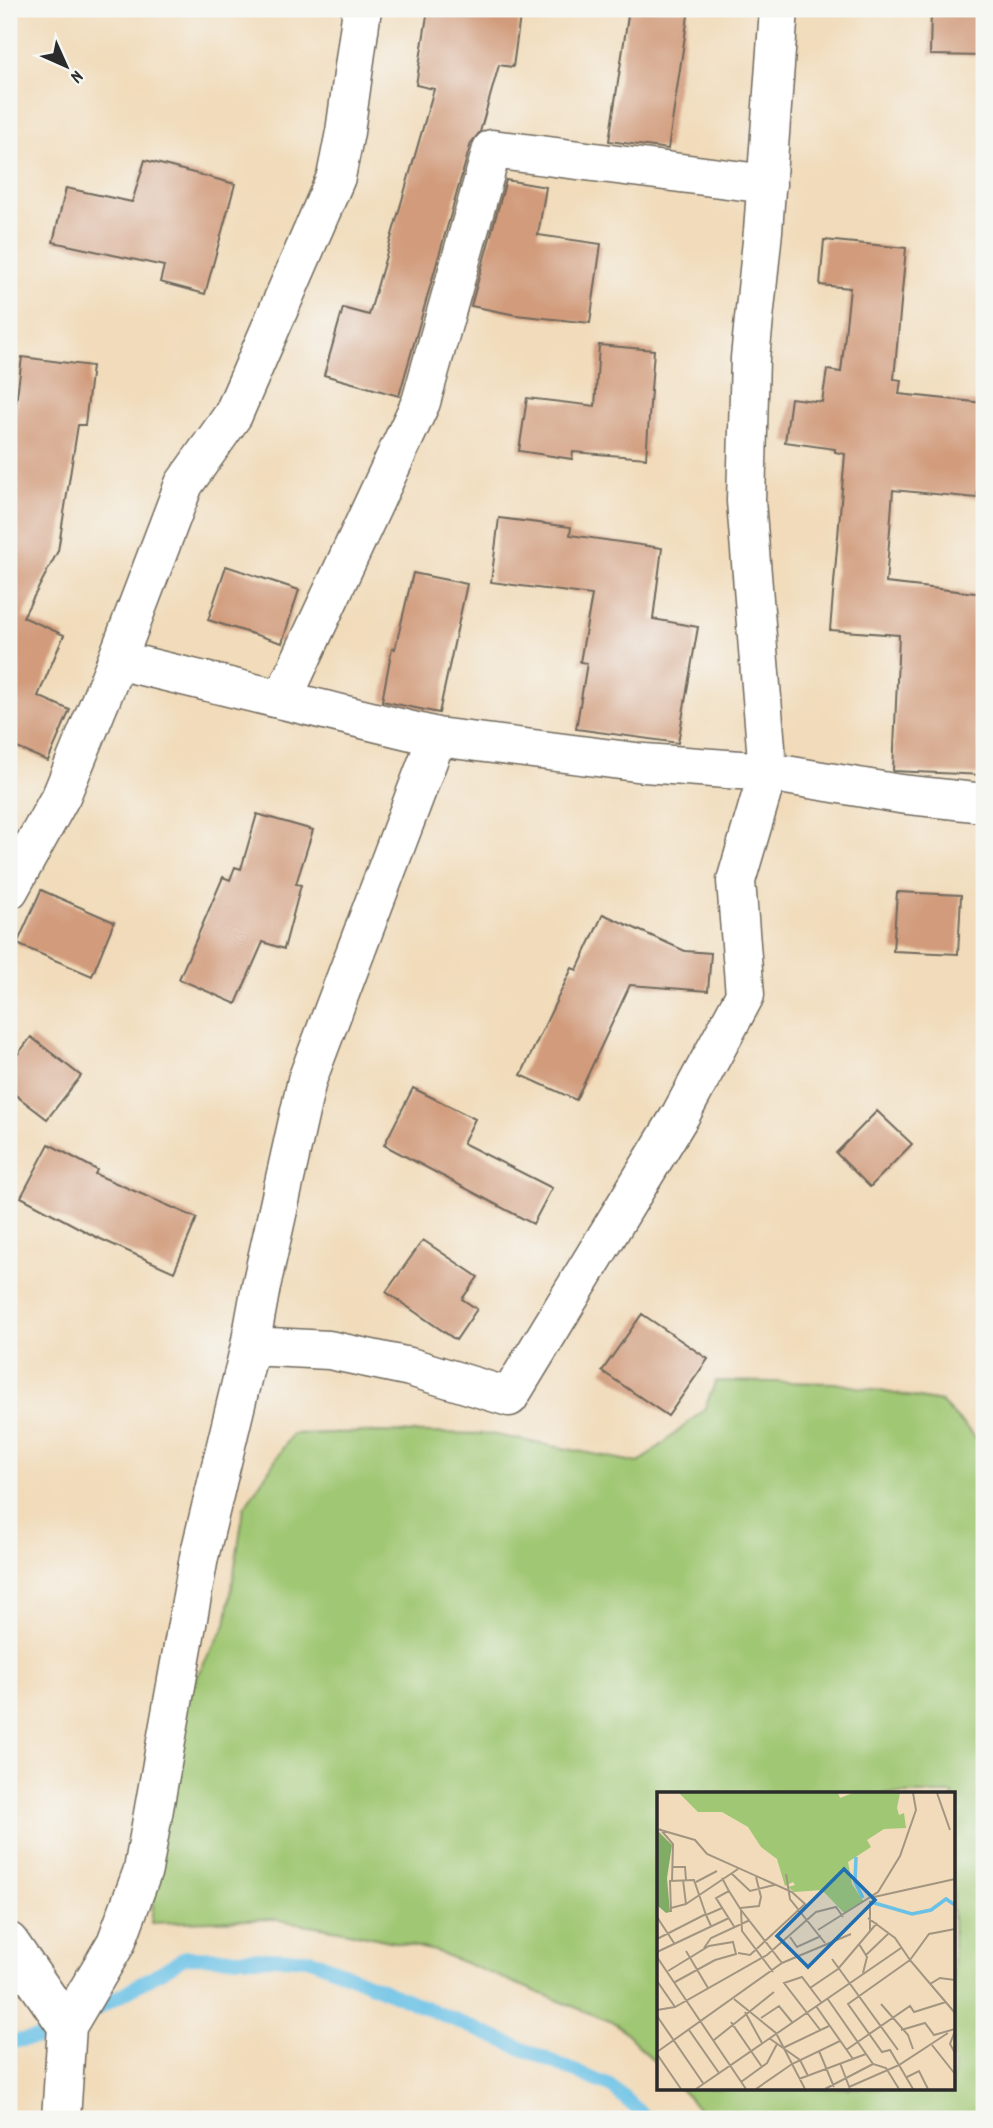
<svg xmlns="http://www.w3.org/2000/svg" width="993" height="2128" font-family="Dekko,sans-serif">
<style>
.green{fill:#a0c773;stroke:#66794f;stroke-width:2}
.lines{fill:none;stroke-linecap:round;stroke-linejoin:round}
.stream{stroke:#69c1e6;stroke-width:14}
.building{fill:#d19b7b}
.minor-casing{stroke:#70695d;stroke-width:41}
.minor{stroke:#fff;stroke-width:38}
.inset-river{fill:none;stroke:#69c1e6;stroke-width:3.5}
.inset-road{fill:none;stroke:#a29581;stroke-width:2}
.view{fill:#1f6fb2;fill-opacity:0.15;stroke:#1f6fb2;stroke-width:3.5}
.inset-edge{fill:none;stroke:#2b2b2b;stroke-width:3.5}
</style>
<rect width="100%" height="100%" fill="#f6f6f2"/>
<filter id="ink" filterUnits="userSpaceOnUse"><feTurbulence type="fractalNoise" baseFrequency=".0143" numOctaves="2"/><feDisplacementMap in="SourceGraphic" scale="14" xChannelSelector="R" yChannelSelector="G"/><feConvolveMatrix kernelMatrix="1 2 1 2 8 2 1 2 1" color-interpolation-filters="sRGB"/></filter>
<filter id="wash" filterUnits="userSpaceOnUse"><feTurbulence type="fractalNoise" baseFrequency=".00686" numOctaves="4" result="noise"/><feDisplacementMap in="SourceGraphic" scale="28" xChannelSelector="R" yChannelSelector="G"/><feGaussianBlur stdDeviation="1.57" result="paint"/><feColorMatrix in="noise" values="0 0 0 0 0 0 0 0 0 0 0 0 0 0 0 0 0 1.4 0 .05"/><feComposite in="paint" operator="in"/></filter>
<g filter="url(#wash)">
<rect width="100%" height="100%" fill="#f1dbba"/>
<path class="green" d="M 716,1381 L 835,1383 L 941,1402 L 984,1446 L 984,2119 L 709,2119 L 679,2088 L 953,2088 L 953,1794 L 659,1794 L 659,2066 L 617,2024 L 435,1951 L 339,1930 L 273,1919 L 151,1923 L 162,1824 L 185,1696 L 226,1625 L 244,1508 L 292,1434 L 372,1432 L 491,1434 L 639,1463 L 704,1410 Z"/>
<g class="lines">
<path class="stream" d="M 85,2016 L 186,1957 L 311,1959 L 612,2087 L 648,2119
M 9,2044 L 15,2041 L 45,2037 L 64,2028"/>
</g>
<g id="blocks">
<path class="building" d="M 428,9 L 459,13 L 460,9 L 521,9 L 513,67 L 499,65 L 480,132 L 471,143 L 399,396 L 324,375 L 343,308 L 369,315 L 434,89 L 416,85 Z
M 629,9 L 689,9 L 668,149 L 609,141 Z
M 931,9 L 984,9 L 984,56 L 930,55 Z
M 145,160 L 235,184 L 205,294 L 160,282 L 164,266 L 53,242 L 66,188 L 132,202 Z
M 506,180 L 546,187 L 538,235 L 601,244 L 590,323 L 516,315 L 471,306 Z
M 824,240 L 906,248 L 894,379 L 901,380 L 899,394 L 984,403 L 984,432 L 977,498 L 893,490 L 886,583 L 984,594 L 984,775 L 893,771 L 899,635 L 830,630 L 845,454 L 835,452 L 835,449 L 785,442 L 791,398 L 822,402 L 827,370 L 841,372 L 850,288 L 820,285 Z
M 599,345 L 654,350 L 646,458 L 573,452 L 572,459 L 519,451 L 527,398 L 595,406 Z
M 22,357 L 92,366 L 85,425 L 78,425 L 58,551 L 23,617 L 64,635 L 38,696 L 70,710 L 48,761 L 15,747 L 9,761 L 9,458 Z
M 499,518 L 571,527 L 570,535 L 662,548 L 653,619 L 698,627 L 678,743 L 576,729 L 587,663 L 580,662 L 592,595 L 491,582 Z
M 226,566 L 299,590 L 282,643 L 208,620 Z
M 413,573 L 467,584 L 439,713 L 382,701 L 392,648 L 395,649 Z
M 257,814 L 313,830 L 296,884 L 301,885 L 284,949 L 263,942 L 236,1004 L 179,979 L 223,877 L 230,880 L 235,867 L 241,869 Z
M 41,890 L 114,922 L 92,976 L 17,944 Z
M 897,892 L 961,895 L 958,954 L 893,951 Z
M 603,914 L 685,951 L 711,953 L 708,991 L 630,985 L 576,1100 L 521,1075 L 572,968 L 577,970 Z
M 31,1037 L 81,1076 L 47,1119 L 9,1090 L 9,1066 Z
M 413,1088 L 475,1119 L 463,1143 L 552,1188 L 533,1224 L 384,1145 Z
M 877,1111 L 912,1144 L 870,1187 L 836,1153 Z
M 49,1144 L 97,1170 L 95,1174 L 197,1218 L 174,1272 L 94,1236 L 21,1197 Z
M 423,1240 L 478,1277 L 462,1299 L 477,1309 L 456,1340 L 386,1292 Z
M 642,1314 L 708,1359 L 668,1416 L 602,1371 Z"/>
</g>
</g>
<g filter="url(#ink)">
<use href="#blocks" fill-opacity="0" stroke="#70695d" stroke-width="2"/>
<g class="lines">
<defs>
<path id="minor" d="M 117,660 L 437,737 L 644,763 L 768,772 L 900,794 L 984,803
M 282,700 L 421,402 L 492,149 L 767,184
M 9,890 L 62,794 L 117,660 L 184,484 L 233,415 L 336,177 L 345,132 L 362,9
M 250,1346 L 329,1350 L 410,1367 L 509,1397 L 681,1114 L 745,995 L 736,881 L 768,772 L 746,501 L 750,358 L 763,231 L 779,9
M 9,1942 L 67,2026
M 61,2119 L 67,2026 L 116,1943 L 143,1870 L 199,1557 L 250,1346 L 261,1286 L 307,1080 L 437,737"/>
</defs>
<use href="#minor" class="minor-casing"/>
<use href="#minor" class="minor"/>
</g>
</g>
<g transform="translate(657 1792)">
<rect width="298" height="298" fill="#f1dbba"/>
<path d="M 22,1 L 181,1 L 183,6 L 196,1 L 243,1 L 240,16 L 242,23 L 247,21 L 249,36 L 227,37 L 210,48 L 214,55 L 191,70 L 195,92 L 207,110 L 187,121 L 165,98 L 137,100 L 131,95 L 138,93 L 136,90 L 128,94 L 120,67 L 104,55 L 91,35 L 65,20 L 41,20 Z" fill="#a0c773"/>
<path d="M 0,38 L 15,53 L 10,86 L 13,120 L 9,121 L 0,113 Z" fill="#80ac65"/>
<path class="inset-river" d="M 199,65 L 198,90 L 206,106M 214,110 L 255,122 L 274,118 L 289,107 L 298,113"/>
<path class="inset-road" d="M 280,1 L 293,38M 0,37 L 38,48 L 50,62 L 135,100 L 148,112 L 93,163 L 81,161M 3,37 L 16,52 L 15,89M 16,75 L 28,75 L 29,88M 74,81 L 93,99 L 117,93M 129,82 L 133,107 L 168,151M 65,86 L 72,99 L 59,106 L 78,136M 39,90 L 60,79M 72,99 L 84,118 L 85,139 L 116,180M 217,105 L 298,87M 29,112 L 81,77M 14,116 L 29,112 L 26,88M 83,116 L 102,114 L 104,105 L 99,85M 84,118 L 125,171M 14,120 L 13,89 L 37,88 L 49,123M 0,125 L 17,151M 211,126 L 238,146 L 253,168M 54,134 L 49,123 L 65,116M 161,138 L 221,100 L 243,64 L 259,18 L 256,1M 213,139 L 213,109M 133,145 L 140,155 L 164,144M 0,147 L 49,122M 202,152 L 210,165 L 206,181M 47,156 L 54,146 L 93,128M 29,159 L 51,196M 0,160 L 72,126M 209,163 L 232,141M 0,165 L 89,297M 175,167 L 241,258M 253,168 L 272,142 L 298,137M 11,179 L 52,154 L 76,150 L 79,162 L 58,168 L 18,190M 0,189 L 18,215M 273,192 L 283,186 L 298,188M 153,196 L 181,177 L 220,131M 170,206 L 216,272 L 229,276 L 242,297M 77,207 L 119,241 L 148,297M 224,212 L 251,243 L 256,257M 159,214 L 196,267M 0,218 L 18,215 L 110,163 L 159,120 L 179,115 L 186,125M 88,220 L 105,251M 0,224 L 46,291M 104,226 L 122,214 L 135,230M 74,230 L 105,275M 32,238 L 62,281M 244,238 L 268,231 L 277,243 L 298,237M 164,239 L 127,191 L 145,185 L 164,210M 298,239 L 293,252 L 298,261M 291,241 L 242,273 L 233,258 L 225,260 L 191,212 L 253,168 L 298,221M 112,246 L 143,268 L 151,284M 57,248 L 117,200M 275,253 L 298,282M 126,256 L 172,234M 189,258 L 253,214 L 257,220 L 289,210M 162,259 L 177,295M 0,260 L 125,171 L 194,142M 0,262 L 24,297M 183,271 L 193,297M 250,285 L 262,279 L 271,297M 142,287 L 209,262M 84,290 L 110,271 L 120,252M 192,295 L 242,273 L 256,297M 39,297 L 244,156M 99,297 L 135,272 L 183,249M 168,297 L 216,272"/>
<path class="view" d="M 187,77 L 218,108 L 151,175 L 120,144 Z"/>
<rect width="298" height="298" class="inset-edge"/>
</g>
<rect width="993" height="2128" fill="none" stroke="#f6f6f2" stroke-width="35"/>
<g transform="translate(66 66) rotate(135)" stroke="#f6f6f2" stroke-width="5" paint-order="stroke">
<path d="M0-5L12 26L0 18L-12 26Z" fill="#2b2b2b"/>
<text y="-10" font-size="19" font-weight="bold" text-anchor="middle" fill="#2b2b2b">N</text>
</g>
</svg>
